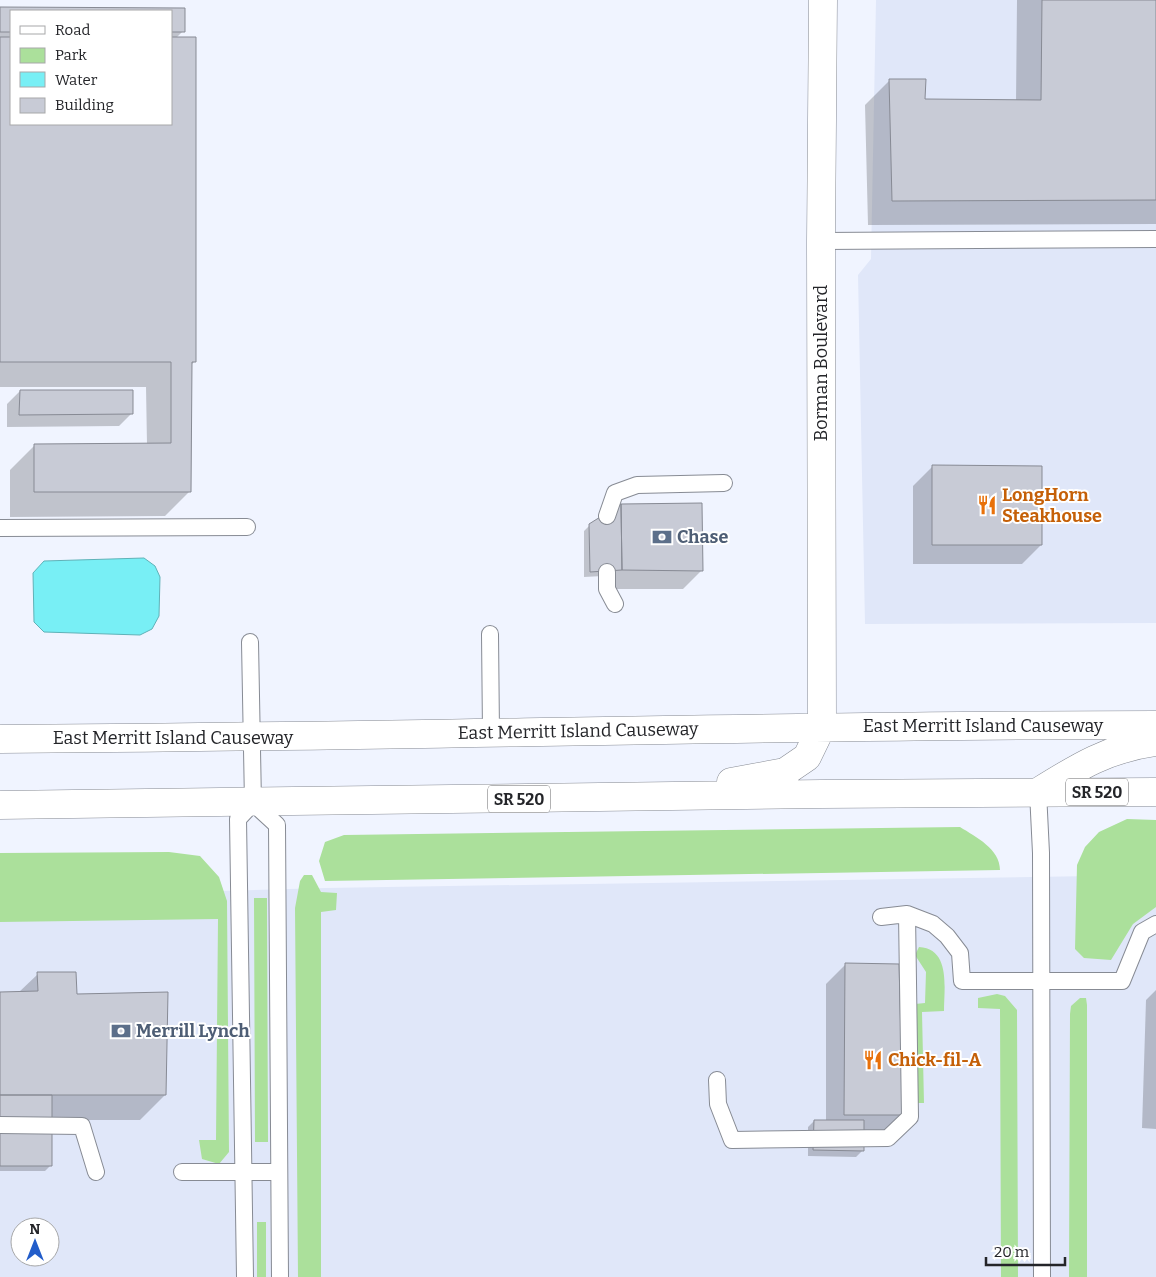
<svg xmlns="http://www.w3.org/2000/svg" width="1156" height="1277" font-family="Bitter,serif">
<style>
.built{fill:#e0e7f9;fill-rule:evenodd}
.green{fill:#abe09b}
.water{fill:#78eff5;stroke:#5fb2b8}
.shadow{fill:#0003;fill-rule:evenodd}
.building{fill:#c8cbd6;stroke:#878a94}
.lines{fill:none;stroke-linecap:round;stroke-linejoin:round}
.lane-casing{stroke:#878b94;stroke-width:18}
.street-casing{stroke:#878b94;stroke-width:29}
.primary-casing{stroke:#878b94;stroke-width:29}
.lane{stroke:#fff;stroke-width:16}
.street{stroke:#fff;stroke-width:28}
.primary{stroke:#fff;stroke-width:28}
.labels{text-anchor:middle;stroke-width:4;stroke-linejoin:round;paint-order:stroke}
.shield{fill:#fff;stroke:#666669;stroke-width:1}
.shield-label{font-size:16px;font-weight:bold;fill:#242529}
.street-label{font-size:18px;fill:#242529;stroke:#fff}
.food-label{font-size:18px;font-weight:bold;fill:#c56008;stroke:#fff;text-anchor:start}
.service-label{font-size:18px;font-weight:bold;fill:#4e5e75;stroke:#fff;text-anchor:start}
</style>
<rect width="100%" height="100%" fill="#f0f4ff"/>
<path class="built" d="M 876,0 L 1156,0 L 1156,623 L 865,624 L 858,275 L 871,259 Z
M 1156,875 L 1156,1277 L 0,1277 L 0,897 L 325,888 ZM 20,1227 L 50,1227 L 50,1257 L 20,1257 Z"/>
<path class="green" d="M 1127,819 L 1156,820 L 1156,907 L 1133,924 L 1111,960 L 1084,958 L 1075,949 L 1077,865 L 1085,847 L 1099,832 Z
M 960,827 C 976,837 1000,849 1000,870 L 325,881 L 319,861 L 325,842 L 344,835 Z
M 169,852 L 200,856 L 219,877 L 227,901 L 229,1152 L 219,1164 L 202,1159 L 199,1140 L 216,1140 L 218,919 L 0,922 L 0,853 Z
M 304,875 L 312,875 L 321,892 L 337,893 L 336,910 L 321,912 L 321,1277 L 298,1277 L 295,908 L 300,881 Z
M 254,898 L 267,898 L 268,1142 L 255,1142 Z
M 919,947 C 951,949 944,988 944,1011 L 922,1012 L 924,1103 L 914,1103 L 915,1004 L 925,1003 L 926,972 L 915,955 Z
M 997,994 L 1005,996 L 1017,1010 L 1018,1277 L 1001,1277 L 1000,1009 L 978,1008 L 978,998 Z
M 1080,998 L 1086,998 L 1087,1005 L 1087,1277 L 1069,1277 L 1070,1014 L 1071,1006 Z
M 257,1222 L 266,1222 L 266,1277 L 257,1277 Z"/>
<path class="water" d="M 144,558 L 155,566 L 160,577 L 159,616 L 152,629 L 140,635 L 44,632 L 34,622 L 33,573 L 44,561 Z"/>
<path class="shadow" d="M 1017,0 L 1156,0 L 1156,224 L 868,225 L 865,105 L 890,80 L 924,101 L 1016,101 Z
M 0,8 L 183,9 L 183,31 L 176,38 L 194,362 L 191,365 L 190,491 L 165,516 L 10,517 L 10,470 L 35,445 L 147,445 L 146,387 L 0,387 ZM 11,11 L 171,11 L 171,124 L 11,124 Z
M 20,391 L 132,413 L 119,426 L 7,427 L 7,404 Z
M 932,467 L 1041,545 L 1022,564 L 913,564 L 913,486 Z
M 590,525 L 702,570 L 683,589 L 603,589 L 603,576 L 584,577 L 584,531 Z
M 845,965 L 902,1114 L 883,1133 L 863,1133 L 862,1151 L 856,1157 L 808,1156 L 808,1127 L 814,1121 L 826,1121 L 826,984 Z
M 38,974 L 75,995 L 165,1095 L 140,1120 L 51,1120 L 51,1165 L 45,1171 L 0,1171 L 0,994 L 18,993 Z
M 1156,990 L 1156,1129 L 1142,1128 L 1146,1000 Z"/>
<path class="building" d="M 1042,0 L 1156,0 L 1156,200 L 892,201 L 889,79 L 926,79 L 925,99 L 1041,100 Z
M 0,7 L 185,8 L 185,32 L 171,32 L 171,11 L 11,11 L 11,32 L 0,32 Z
M 0,37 L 11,37 L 11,124 L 171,124 L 171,37 L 196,37 L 196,362 L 192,362 L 191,492 L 34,492 L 34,444 L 171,443 L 171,362 L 0,362 Z
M 20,390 L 133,390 L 133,414 L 19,415 Z
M 932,465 L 1042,466 L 1042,545 L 932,545 Z
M 702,503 L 703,571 L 622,570 L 621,504 Z
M 621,504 L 622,570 L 590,572 L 589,524 Z
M 845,963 L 899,964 L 903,1115 L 844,1115 Z
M 37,972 L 76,972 L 77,994 L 168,992 L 166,1095 L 0,1095 L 0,992 L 38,991 Z
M 0,1095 L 52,1095 L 52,1166 L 0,1166 Z
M 814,1120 L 864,1120 L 864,1151 L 813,1150 Z"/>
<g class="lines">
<defs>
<path id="lane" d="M 821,241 L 1156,239
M 607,516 L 615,493 L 637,485 L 724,483
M 0,528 L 247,527
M 607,572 L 607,589 L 615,604
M 490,634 L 491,733
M 1038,792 L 1041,853 L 1042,1277
M 253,803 L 277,825 L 280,1277
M 881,917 L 907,914 L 933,924 L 947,936 L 960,953 L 962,981 L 1122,981 L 1142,932 L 1156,924
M 717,1080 L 718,1104 L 732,1140 L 888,1138 L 910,1117 L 907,914
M 0,1125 L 82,1126 L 96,1172
M 182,1172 L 279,1172
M 245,1277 L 238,819 L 253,803 L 250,642"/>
<path id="street" d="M 822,726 L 821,241 L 823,0"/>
<path id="primary" d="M 0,739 C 385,737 771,725 1156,725
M 731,782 L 785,772 L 807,757 L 822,726
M 1038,792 C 1078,767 1108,748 1156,742
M 0,805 L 822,794 L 1156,792"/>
</defs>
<use href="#lane" class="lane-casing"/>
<use href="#street" class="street-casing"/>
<use href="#primary" class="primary-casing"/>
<use href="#lane" class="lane"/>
<use href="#street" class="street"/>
<use href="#primary" class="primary"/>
</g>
<defs>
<symbol id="restaurant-bare" viewBox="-9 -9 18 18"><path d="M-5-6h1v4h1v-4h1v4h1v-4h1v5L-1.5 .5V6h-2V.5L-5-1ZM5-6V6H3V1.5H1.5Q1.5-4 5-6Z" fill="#e8710a" stroke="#fff" stroke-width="2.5" paint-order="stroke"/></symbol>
<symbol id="bank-bare" viewBox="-9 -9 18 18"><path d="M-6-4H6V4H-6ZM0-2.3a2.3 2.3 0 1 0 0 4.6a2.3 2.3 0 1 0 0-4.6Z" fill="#5c6f8a" stroke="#fff" stroke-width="2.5" paint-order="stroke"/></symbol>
</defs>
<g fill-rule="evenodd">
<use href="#restaurant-bare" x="973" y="491" width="28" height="28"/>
<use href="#bank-bare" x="648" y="523" width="28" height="28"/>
<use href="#bank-bare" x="107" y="1017" width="28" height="28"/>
<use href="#restaurant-bare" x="859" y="1046" width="28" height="28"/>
</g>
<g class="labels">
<g class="shield">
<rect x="1066" y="778.5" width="62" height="27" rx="4"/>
<rect x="488" y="785.5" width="62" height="27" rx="4"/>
</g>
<g class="shield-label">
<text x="1097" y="798">SR 520</text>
<text x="519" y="805">SR 520</text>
</g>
<g class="street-label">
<text transform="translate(821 363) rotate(-90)" y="6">Borman Boulevard</text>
<text x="983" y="732">East Merritt Island Causeway</text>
<text transform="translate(578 731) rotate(-1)" y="6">East Merritt Island Causeway</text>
<text x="173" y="744">East Merritt Island Causeway</text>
</g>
<g class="food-label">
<text x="1002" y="501">LongHorn<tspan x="1002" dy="21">Steakhouse</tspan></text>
<text x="888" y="1066">Chick-fil-A</text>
</g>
<g class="service-label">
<text x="677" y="543">Chase</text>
<text x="136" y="1037">Merrill Lynch</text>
</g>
</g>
<rect x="10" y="10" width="162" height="115" fill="#ffffff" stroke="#a7a8a9"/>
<rect x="20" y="26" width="25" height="8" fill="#ffffff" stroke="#a7a8a9"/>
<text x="55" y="35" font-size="15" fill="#242529">Road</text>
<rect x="20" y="48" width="25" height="15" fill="#abe09b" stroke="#a7a8a9"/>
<text x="55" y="60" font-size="15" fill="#242529">Park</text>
<rect x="20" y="72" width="25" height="15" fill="#78eff5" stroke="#a7a8a9"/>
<text x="55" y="85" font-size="15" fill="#242529">Water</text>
<rect x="20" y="98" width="25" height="15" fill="#c8cbd6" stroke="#a7a8a9"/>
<text x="55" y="110" font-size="15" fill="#242529">Building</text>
<g transform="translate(35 1242)"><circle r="24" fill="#ffffff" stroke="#a7a8a9"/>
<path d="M0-4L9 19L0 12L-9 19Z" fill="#225dca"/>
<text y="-8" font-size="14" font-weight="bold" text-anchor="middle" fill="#242529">N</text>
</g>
<path d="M986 1257v8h79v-8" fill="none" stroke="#242529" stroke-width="2.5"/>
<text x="994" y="1257" font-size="15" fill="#242529" stroke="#ffffff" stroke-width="4" paint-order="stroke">20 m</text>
</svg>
